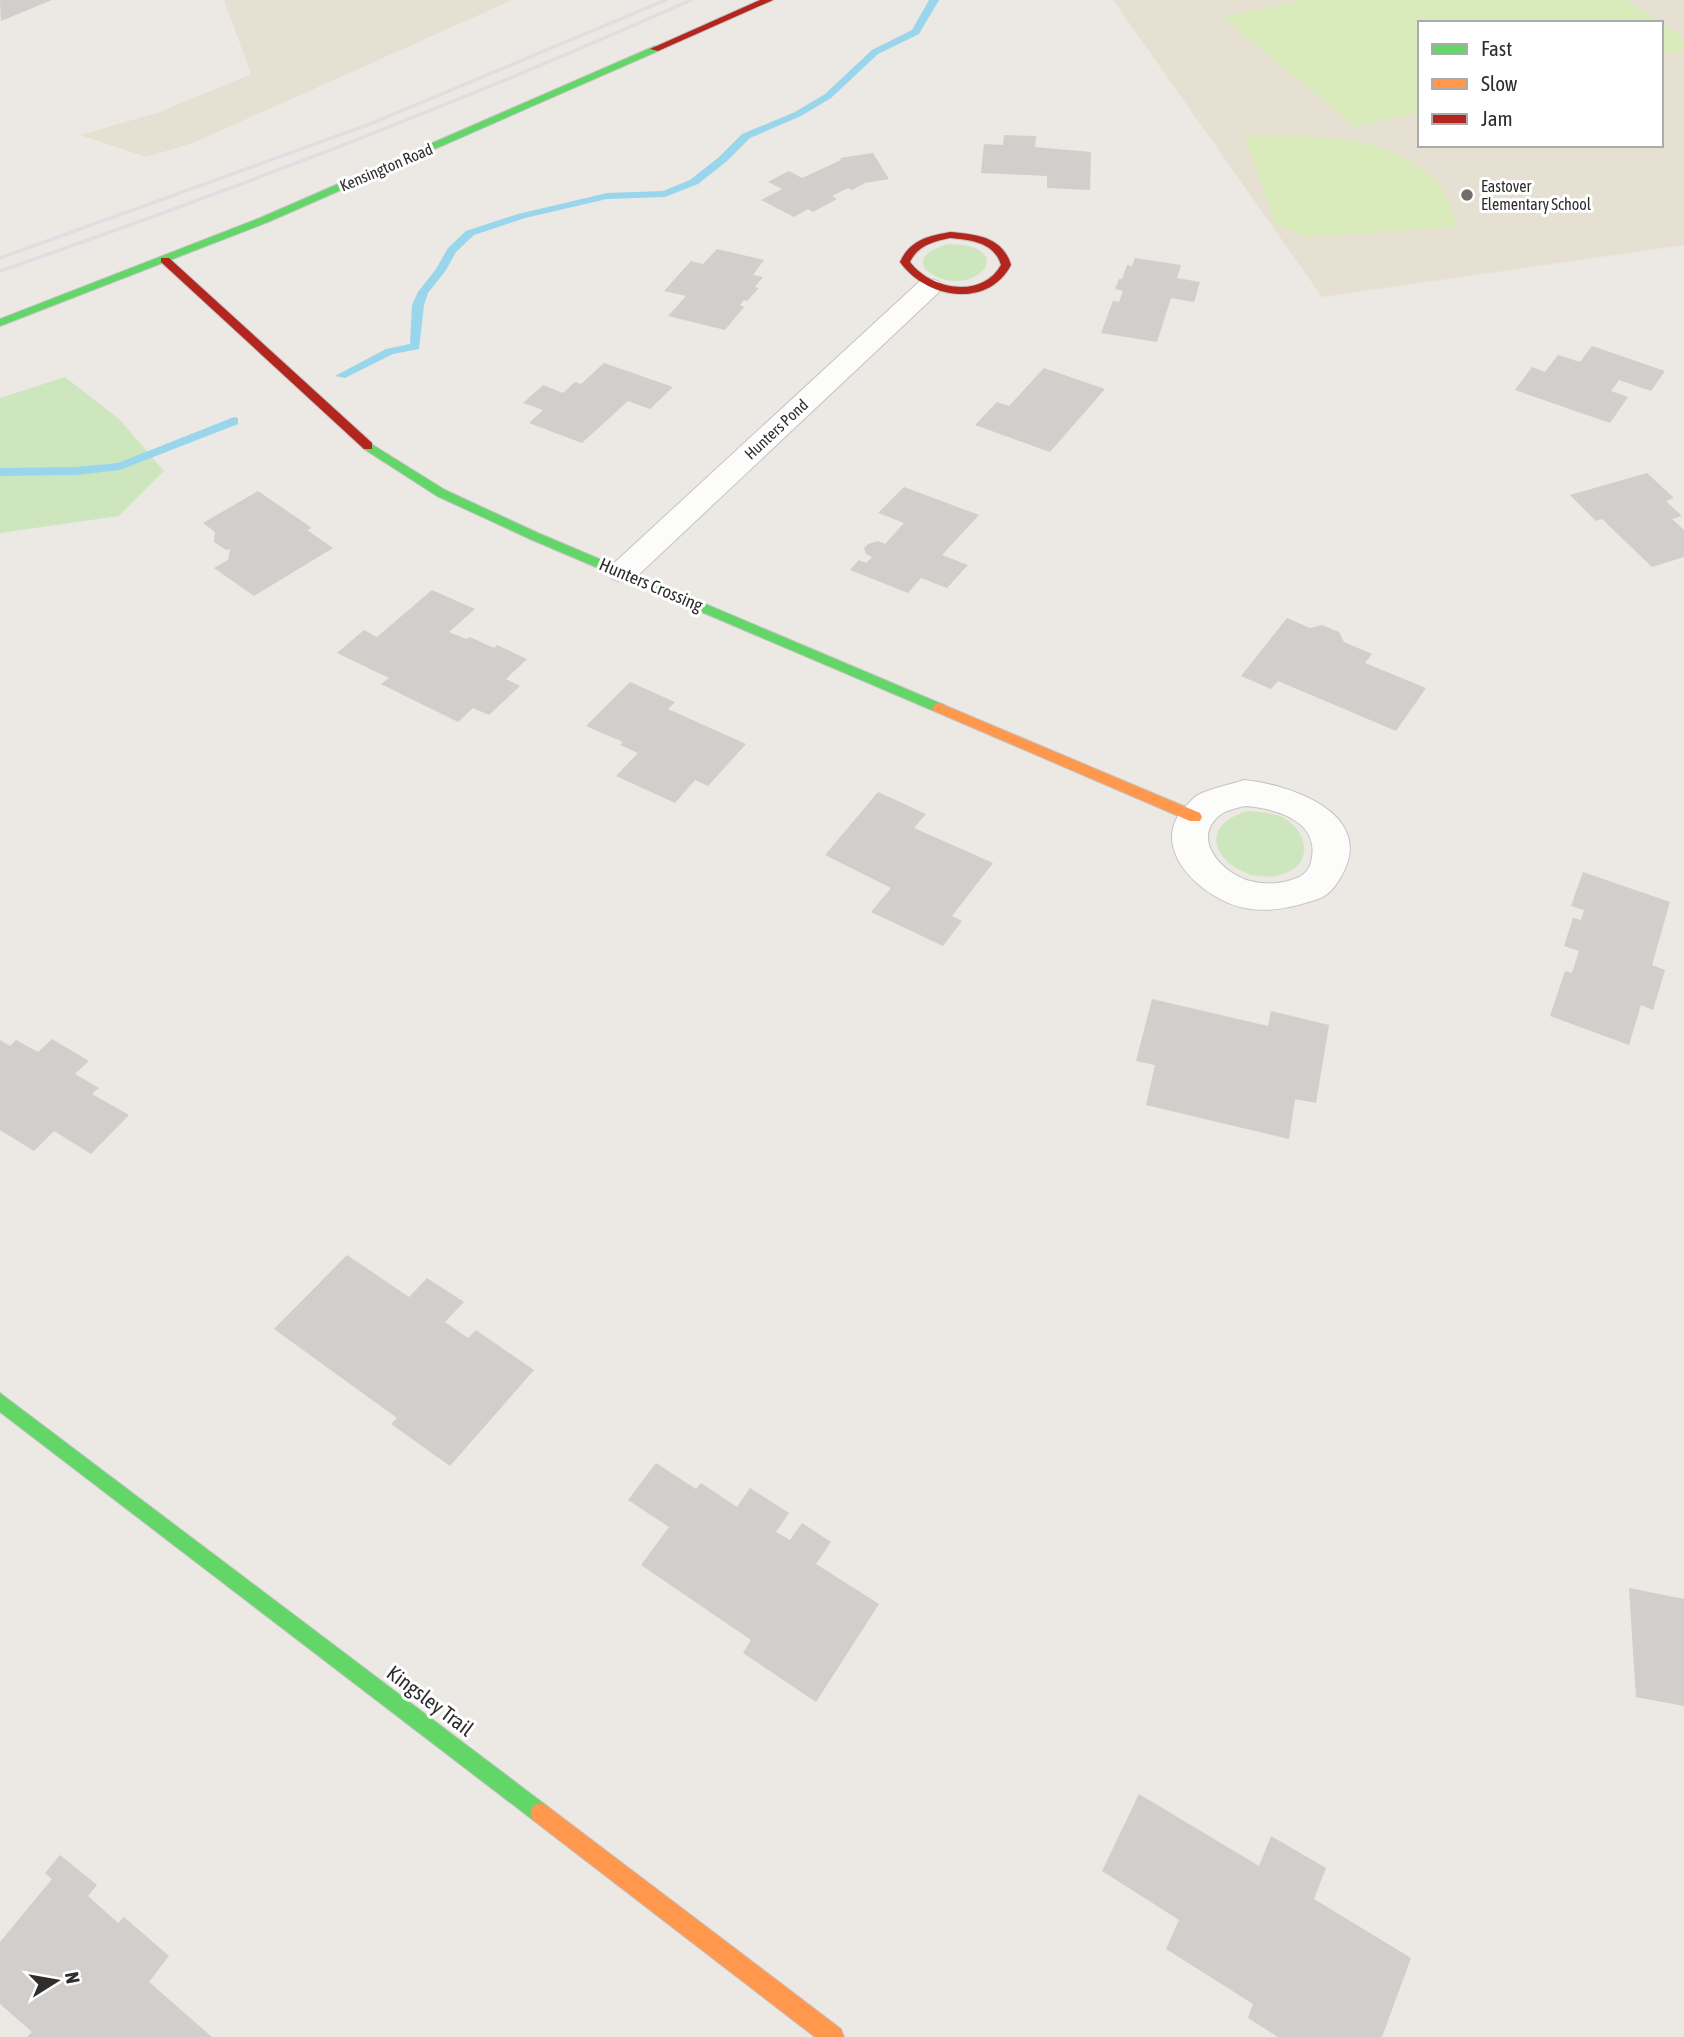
<svg xmlns="http://www.w3.org/2000/svg" width="1684" height="2037" font-family="'Asap Condensed',sans-serif">
<style>
.education{fill:#e6e0d3;fill-rule:evenodd}
.green{fill:#cee6be}
.pitch{fill:#d9eabb}
.lines{fill:none;stroke-linecap:round;stroke-linejoin:round}
.stream{fill:#99d6ec;fill-rule:evenodd}
.building{fill:#d1cecb}
.street-casing{stroke:#c5c4c5;stroke-width:2}
.fast-casing{stroke:#c5c4c5;stroke-width:2}
.slow-casing{stroke:#c5c4c5;stroke-width:2}
.jam-casing{stroke:#c5c4c5;stroke-width:2}
.street{fill:#fcfcfb;fill-rule:evenodd}
.fast{fill:#63d668;fill-rule:evenodd}
.slow{fill:#ff974d;fill-rule:evenodd}
.jam{fill:#b3261e;fill-rule:evenodd}
.rail{stroke:#dfdfe1;stroke-width:3.5}
.poi-dot{fill:#706f6e;stroke:#fff;stroke-width:2.5}
.labels{text-anchor:middle;stroke-width:6;stroke-linejoin:round;paint-order:stroke}
.far-street-label{font-size:16px;fill:#2e2e2e;stroke:#fff}
.far-poi-label{font-size:16px;fill:#2e2e2e;stroke:#fff;text-anchor:start}
.street-label{font-size:18px;fill:#2e2e2e;stroke:#fff}
.near-street-label{font-size:21px;fill:#2e2e2e;stroke:#fff}
</style>
<rect width="100%" height="100%" fill="#ece8e4"/>
<path class="education" d="M 224,0 L 512,0 L 193,143 L 146,157 L 80,135 L 160,112 L 251,74 Z
M 1113,0 L 1684,0 L 1684,245 L 1322,297 ZM 1420,23 L 1661,23 L 1661,145 L 1420,145 Z"/>
<path class="green" d="M 949,244 C 1022,246 974,300 932,274 C 909,260 935,247 949,244 Z
M 65,377 L 120,420 L 164,471 L 119,516 L 0,533 L 0,398 Z
M 1248,811 C 1259,812 1269,812 1280,816 C 1305,827 1316,861 1286,873 C 1238,892 1179,831 1248,811 Z"/>
<path class="pitch" d="M 1304,0 L 1626,0 L 1661,23 L 1420,23 L 1420,112 L 1356,127 L 1222,17 Z
M 1661,23 L 1684,38 L 1684,50 L 1661,55 Z
M 1244,135 C 1310,136 1394,131 1441,187 C 1449,197 1453,215 1458,227 L 1305,237 L 1275,223 Z"/>
<g class="lines">
<path class="stream" d="M 929,0 L 939,0 L 919,34 L 878,54 L 831,98 L 801,116 L 750,138 L 727,161 L 698,184 L 665,197 L 607,199 L 525,218 L 474,235 L 456,252 L 446,270 L 428,293 L 424,305 L 419,349 L 393,354 L 345,378 L 335,376 L 386,349 L 410,344 L 412,305 L 418,292 L 436,269 L 448,248 L 466,231 L 518,214 L 607,193 L 663,191 L 690,180 L 719,157 L 742,134 L 795,112 L 825,94 L 872,50 L 912,30 Z
M 234,417 L 238,418 L 238,424 L 120,470 L 76,475 L 0,476 L 0,468 L 76,467 L 118,463 Z"/>
</g>
<path class="building" d="M 0,0 L 52,0 L 1,21 Z
M 1004,135 L 1036,136 L 1035,147 L 1091,152 L 1090,190 L 1047,188 L 1047,176 L 981,173 L 984,144 L 1003,145 Z
M 873,153 L 889,179 L 865,183 L 852,190 L 848,188 L 832,196 L 837,199 L 813,212 L 808,209 L 794,217 L 761,200 L 782,189 L 768,182 L 789,171 L 802,178 L 841,160 L 840,158 Z
M 717,249 L 764,260 L 753,275 L 763,277 L 755,287 L 759,288 L 747,301 L 744,300 L 740,305 L 744,307 L 725,330 L 668,316 L 686,296 L 664,291 L 691,261 L 703,264 Z
M 1135,258 L 1181,265 L 1177,278 L 1200,282 L 1194,302 L 1171,298 L 1157,342 L 1101,333 L 1113,301 L 1119,302 L 1123,291 L 1115,289 L 1119,279 L 1122,279 L 1127,265 L 1132,266 Z
M 1592,346 L 1665,371 L 1651,391 L 1619,380 L 1611,391 L 1628,397 L 1610,423 L 1515,390 L 1532,367 L 1545,372 L 1558,355 L 1580,362 Z
M 604,363 L 673,387 L 650,409 L 628,401 L 582,443 L 529,423 L 543,410 L 523,403 L 543,385 L 563,393 L 575,382 L 581,384 Z
M 1044,368 L 1105,389 L 1050,452 L 975,425 L 997,402 L 1009,406 Z
M 1647,473 L 1674,498 L 1666,501 L 1682,516 L 1672,519 L 1684,530 L 1684,557 L 1652,567 L 1602,519 L 1596,521 L 1570,495 Z
M 904,487 L 979,515 L 942,555 L 968,565 L 947,588 L 921,578 L 908,593 L 850,570 L 859,560 L 866,563 L 872,557 L 866,554 L 864,548 L 868,544 L 878,541 L 885,544 L 904,523 L 878,513 Z
M 258,491 L 312,528 L 307,530 L 333,548 L 254,596 L 214,568 L 228,560 L 230,549 L 226,550 L 214,542 L 215,532 L 203,523 Z
M 432,590 L 475,609 L 449,632 L 466,639 L 470,637 L 494,648 L 497,645 L 527,659 L 506,679 L 520,686 L 489,715 L 473,708 L 458,722 L 381,684 L 389,678 L 337,653 L 364,630 L 377,637 Z
M 1287,618 L 1310,628 L 1322,625 L 1339,632 L 1344,642 L 1372,654 L 1365,663 L 1426,688 L 1396,731 L 1278,681 L 1271,689 L 1241,676 Z
M 630,682 L 675,702 L 668,709 L 746,744 L 708,786 L 695,780 L 675,803 L 616,776 L 638,753 L 620,745 L 623,742 L 586,726 Z
M 878,792 L 926,814 L 914,828 L 993,863 L 952,916 L 962,921 L 943,946 L 871,912 L 891,888 L 825,855 Z
M 1583,872 L 1670,902 L 1652,965 L 1665,970 L 1653,1010 L 1641,1005 L 1629,1045 L 1550,1016 L 1565,971 L 1572,973 L 1579,951 L 1564,946 L 1573,918 L 1581,920 L 1584,910 L 1571,906 Z
M 1152,999 L 1268,1026 L 1271,1011 L 1329,1025 L 1316,1103 L 1295,1099 L 1289,1139 L 1146,1105 L 1155,1065 L 1136,1061 Z
M 52,1039 L 89,1061 L 75,1074 L 99,1088 L 92,1094 L 129,1115 L 91,1154 L 54,1131 L 34,1151 L 0,1130 L 0,1040 L 10,1046 L 16,1040 L 38,1052 Z
M 347,1255 L 409,1297 L 427,1278 L 464,1302 L 445,1322 L 468,1338 L 476,1330 L 534,1370 L 450,1466 L 391,1424 L 397,1418 L 274,1329 Z
M 656,1463 L 696,1489 L 701,1483 L 737,1507 L 750,1488 L 789,1513 L 776,1532 L 790,1540 L 802,1523 L 831,1542 L 816,1564 L 879,1604 L 816,1702 L 743,1653 L 751,1640 L 641,1565 L 669,1527 L 628,1500 Z
M 1629,1588 L 1684,1599 L 1684,1706 L 1636,1697 Z
M 1139,1794 L 1259,1866 L 1271,1836 L 1326,1868 L 1314,1899 L 1411,1958 L 1382,2037 L 1278,2037 L 1248,2018 L 1253,2004 L 1166,1949 L 1179,1920 L 1102,1871 Z
M 60,1855 L 97,1885 L 88,1896 L 118,1923 L 124,1917 L 169,1956 L 149,1982 L 212,2037 L 27,2037 L 32,2032 L 0,2004 L 0,1942 L 52,1879 L 45,1873 Z"/>
<g class="lines">
<defs>
<path id="street" d="M 929,279 L 938,281 L 942,287 L 938,293 L 634,579 L 623,582 L 612,579 L 607,572 L 612,565 L 920,281 Z
M 1244,780 C 1287,784 1375,812 1343,873 C 1337,884 1331,894 1318,899 C 1294,907 1271,913 1245,908 C 1203,900 1145,847 1186,806 C 1190,802 1194,797 1198,795 C 1211,788 1230,785 1244,780 ZM 1245,806 C 1274,808 1318,820 1312,857 C 1311,867 1306,874 1297,878 C 1283,884 1265,885 1250,881 C 1222,873 1190,839 1220,815 C 1226,810 1237,808 1245,806 Z"/>
<path id="fast" d="M 655,46 L 660,49 L 658,51 L 268,222 L 0,326 L 0,319 L 260,218 Z
M 368,442 L 445,490 L 538,533 L 944,705 L 946,708 L 944,711 L 934,711 L 530,539 L 437,496 L 364,449 L 362,446 Z
M 0,1393 L 547,1806 L 550,1813 L 547,1820 L 540,1823 L 533,1820 L 0,1412 Z"/>
<path id="slow" d="M 939,703 L 1200,813 L 1202,817 L 1200,821 L 1190,821 L 934,711 L 932,708 L 934,705 Z
M 540,1803 L 547,1806 L 841,2029 L 844,2037 L 815,2037 L 533,1820 L 530,1813 L 533,1806 Z"/>
<path id="jam" d="M 760,0 L 773,0 L 658,51 L 650,49 Z
M 950,232 C 976,234 1003,237 1011,265 C 988,309 926,299 900,262 C 910,240 928,236 950,232 ZM 950,238 C 971,240 994,242 1001,265 C 982,299 931,290 910,262 C 918,245 933,242 950,238 Z
M 161,258 L 169,258 L 372,443 L 372,449 L 364,449 L 161,262 Z"/>
</defs>
<use href="#street" class="street-casing"/>
<use href="#fast" class="fast-casing"/>
<use href="#slow" class="slow-casing"/>
<use href="#jam" class="jam-casing"/>
<use href="#street" class="street"/>
<use href="#fast" class="fast"/>
<use href="#slow" class="slow"/>
<use href="#jam" class="jam"/>
<path class="rail" d="M 0,258 L 370,124 L 666,0
M 0,271 C 234,190 465,101 691,0"/>
</g>
<circle class="poi-dot" cx="1467" cy="195" r="7"/>
<g class="labels">
<g class="far-street-label">
<text transform="translate(386 167) rotate(-23)" y="6">Kensington Road</text>
<text transform="translate(776 429) rotate(-43)" y="6">Hunters Pond</text>
</g>
<g class="far-poi-label">
<text x="1481" y="192">Eastover<tspan x="1481" dy="18">Elementary School</tspan></text>
</g>
<g class="street-label">
<text transform="translate(651 585) rotate(23)" y="6">Hunters Crossing</text>
</g>
<g class="near-street-label">
<text transform="translate(430 1701) rotate(37)" y="7">Kingsley Trail</text>
</g>
</g>
<rect x="1418" y="21" width="245" height="126" fill="#ffffff" stroke="#ababab" stroke-width="2"/>
<rect x="1432" y="44" width="35" height="10" fill="#63d668" stroke="#ababab" stroke-width="2"/>
<text x="1481" y="56" font-size="21" fill="#2e2e2e">Fast</text>
<rect x="1432" y="79" width="35" height="10" fill="#ff974d" stroke="#ababab" stroke-width="2"/>
<text x="1481" y="91" font-size="21" fill="#2e2e2e">Slow</text>
<rect x="1432" y="114" width="35" height="10" fill="#b3261e" stroke="#ababab" stroke-width="2"/>
<text x="1481" y="126" font-size="21" fill="#2e2e2e">Jam</text>
<g transform="translate(56 1981) rotate(79)" stroke="#ffffff" stroke-width="5" paint-order="stroke">
<path d="M0-5L12 26L0 18L-12 26Z" fill="#2e2e2e"/>
<text y="-10" font-size="19" font-weight="bold" text-anchor="middle" fill="#2e2e2e">N</text>
</g>
</svg>
